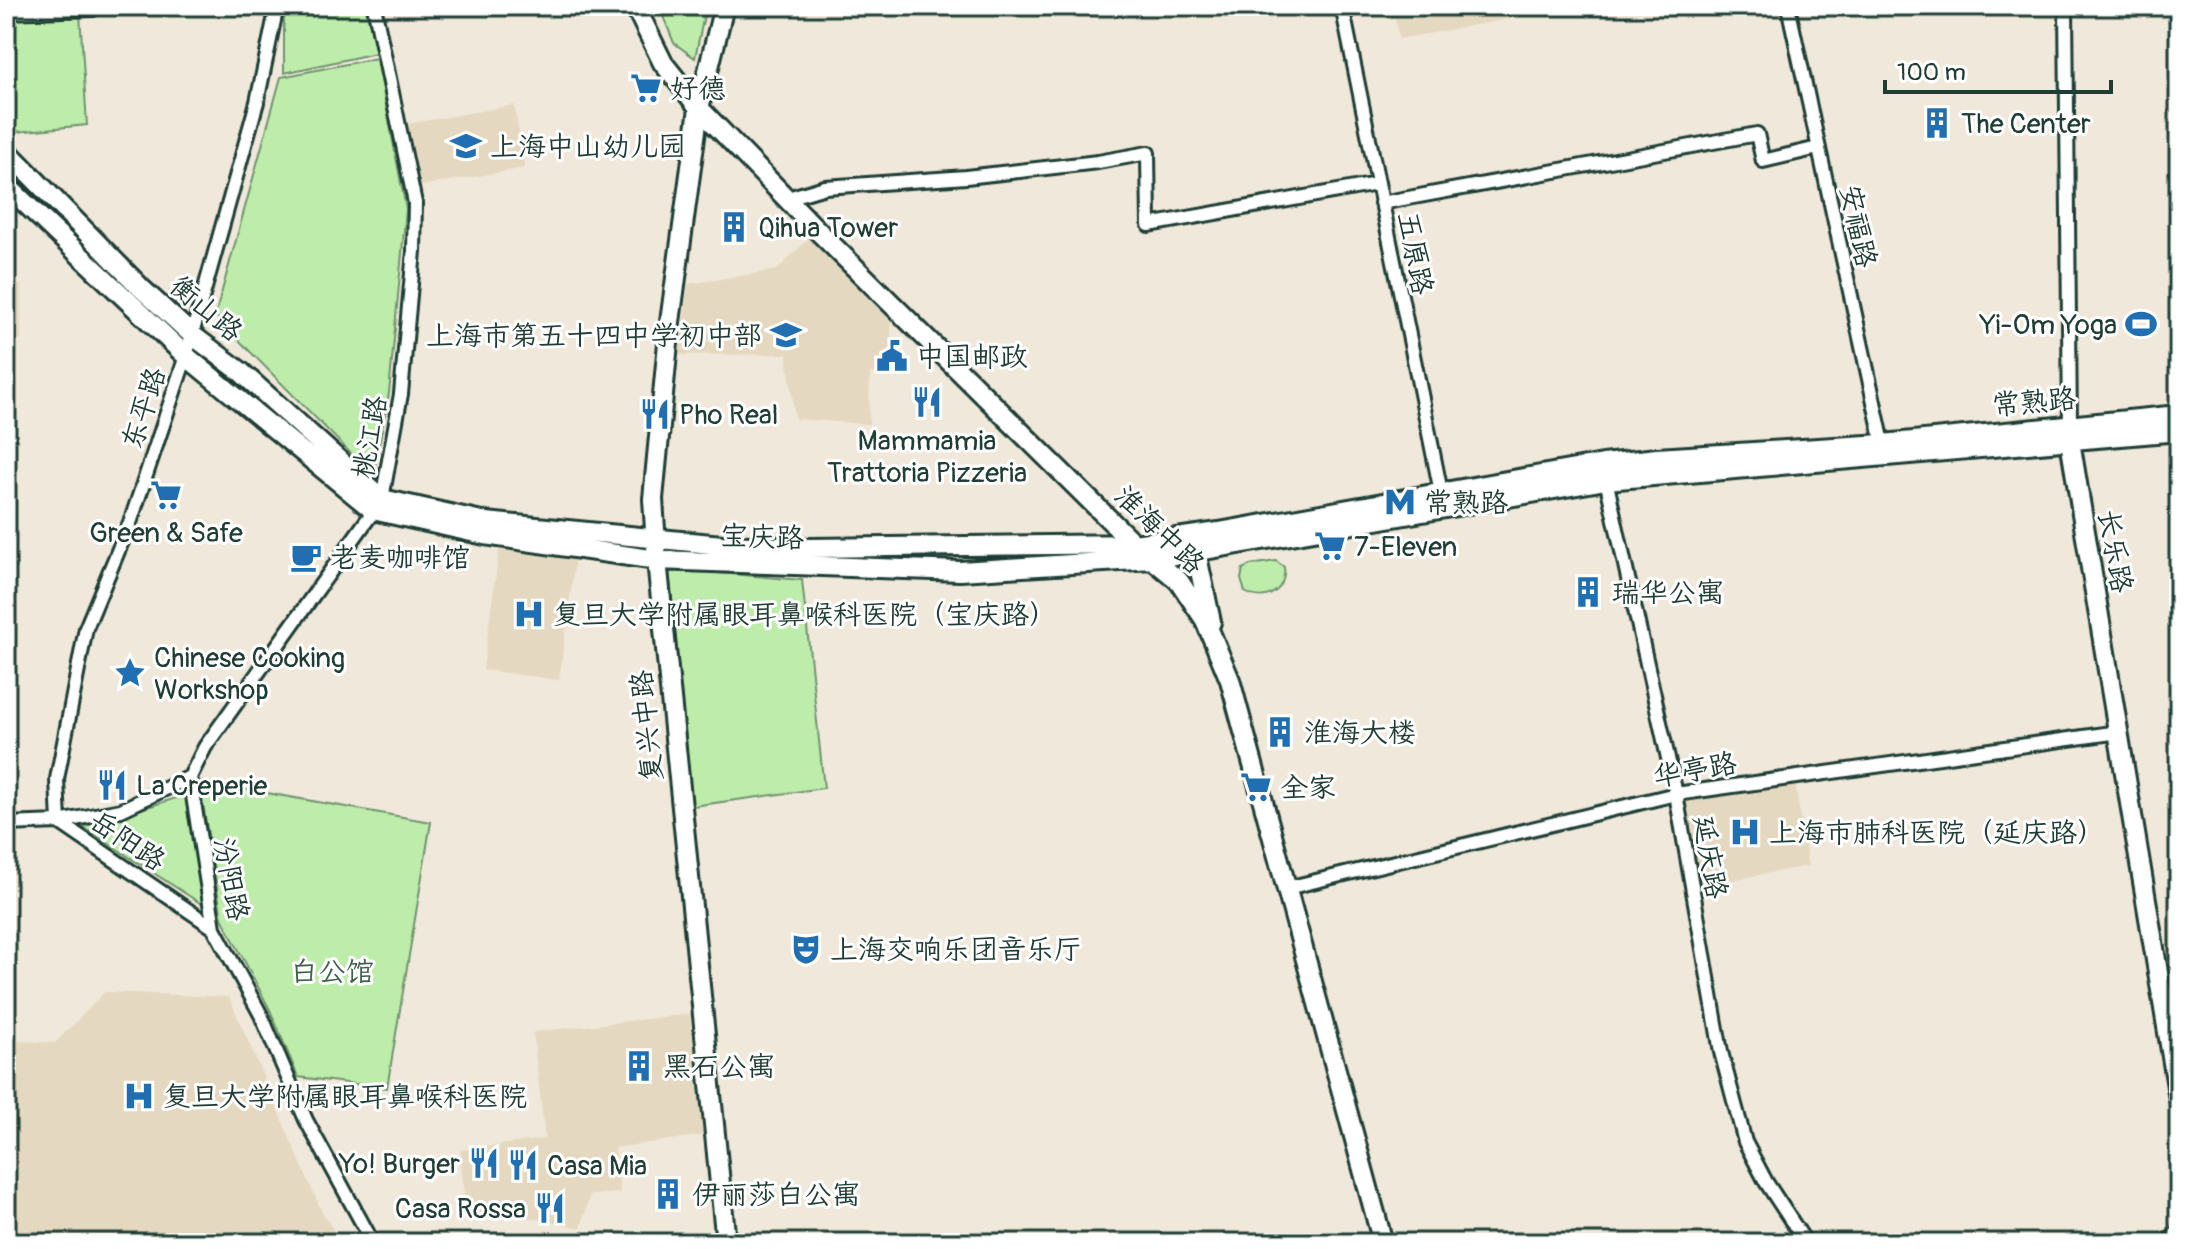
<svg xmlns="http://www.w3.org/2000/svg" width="2185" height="1249" font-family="Pangolin,'LXGW WenKai TC',sans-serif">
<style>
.built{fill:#e5d8c0}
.green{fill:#beecaa;stroke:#6e946f;stroke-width:2}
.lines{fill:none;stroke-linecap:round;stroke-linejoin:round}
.street-casing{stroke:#1f3d34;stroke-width:18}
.secondary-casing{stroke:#1f3d34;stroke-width:24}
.street{stroke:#fff;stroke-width:12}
.secondary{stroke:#fff;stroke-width:18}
.labels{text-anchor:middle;stroke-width:6;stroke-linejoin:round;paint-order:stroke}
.poi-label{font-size:28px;fill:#1f3d34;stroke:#fff;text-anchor:start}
.street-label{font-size:28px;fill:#1f3d34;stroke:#fff}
.park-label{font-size:28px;fill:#3f604c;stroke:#fff}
</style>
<rect width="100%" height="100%" fill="#f0e8da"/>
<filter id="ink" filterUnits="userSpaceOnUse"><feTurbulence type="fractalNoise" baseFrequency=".0125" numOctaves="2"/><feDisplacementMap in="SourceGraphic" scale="16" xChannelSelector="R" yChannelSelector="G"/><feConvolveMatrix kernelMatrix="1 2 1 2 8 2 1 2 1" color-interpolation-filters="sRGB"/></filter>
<g filter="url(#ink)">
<path class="built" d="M 1383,6 L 1518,6 L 1520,17 L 1399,39 L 1395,18 L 1385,19 Z
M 514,105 L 525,168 L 420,186 L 407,124 Z
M 811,236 L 891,317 L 891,372 L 870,373 L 869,424 L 795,419 L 787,354 L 679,355 L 688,284 L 777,270 Z
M 6,285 L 21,285 L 21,339 L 6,341 Z
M 499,550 L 575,559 L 559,680 L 483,670 Z
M 1795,783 L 1808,866 L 1698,886 L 1681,798 Z
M 105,992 L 229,997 L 321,1210 L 341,1243 L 6,1243 L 6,1040 L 55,1043 Z
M 690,1014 L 703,1135 L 615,1148 L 620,1193 L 590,1195 L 581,1228 L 498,1211 L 466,1217 L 460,1150 L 545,1139 L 533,1032 Z"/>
<path class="green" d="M 291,6 L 366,6 L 376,53 L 284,73 L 284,9 Z
M 659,6 L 706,6 L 695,58 L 674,43 Z
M 80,13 L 87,125 L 6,133 L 6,15 Z
M 377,58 L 406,209 L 389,393 L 373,476 L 215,316 L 281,77 Z
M 1276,561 L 1284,567 C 1287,590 1266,604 1245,592 L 1241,579 L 1243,569 L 1250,565 Z
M 669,569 L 802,580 L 824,788 L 692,806 Z
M 199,781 L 431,822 L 387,1088 L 298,1077 L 270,1010 L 222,918 Z
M 186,795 L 203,905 L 83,827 Z"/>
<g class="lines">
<defs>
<path id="street" d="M 1342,6 L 1442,497
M 1788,6 L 1884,448
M 2066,6 L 2070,427
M 788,198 L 825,187 L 966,177 L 1098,162 L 1148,153 L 1149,225 L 1377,184
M 1381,203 L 1757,134 L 1763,161 L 1818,148
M 1605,475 L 1676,794 L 1721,1052 L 1745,1142 L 1766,1182 L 1806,1243
M 190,777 L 214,928 L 261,1015 L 306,1120 L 373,1243
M 59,822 L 57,779 L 86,628 L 131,520 L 186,356 L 257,102 L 277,6
M 59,822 L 214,928
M 6,824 L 59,822 L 121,810 L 190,777 L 205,747 L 382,499 L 401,394 L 414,251 L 415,203 L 374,6
M 1287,888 L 1676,794 L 2119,732
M 2167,1243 L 2179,1230"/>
<path id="secondary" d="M 635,6 L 663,63 L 699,108 L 815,228 L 1134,544 L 1179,581 L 1205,620 L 1230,680 L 1383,1243
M 724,6 L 699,108 L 670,322 L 653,499 L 657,560 L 726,1243
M 6,9 L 92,6
M 6,150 L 141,288 L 192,335 L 240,371 L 382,499 L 486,522 L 722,545 L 809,548 L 1134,544 L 1219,532 L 1603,464 L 1657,458 L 1883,444 L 2179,415
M 6,185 L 186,356 L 373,510 L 485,535 L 657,560 L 960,571 L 1153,559 L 1606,480 L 2179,431
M 2070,430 L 2070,441 L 2179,1099
M 1196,552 L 1211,622"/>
</defs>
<use href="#street" class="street-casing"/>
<use href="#secondary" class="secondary-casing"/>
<use href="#street" class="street"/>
<use href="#secondary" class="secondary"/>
</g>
</g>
<defs>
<symbol id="supermarket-bare" viewBox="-9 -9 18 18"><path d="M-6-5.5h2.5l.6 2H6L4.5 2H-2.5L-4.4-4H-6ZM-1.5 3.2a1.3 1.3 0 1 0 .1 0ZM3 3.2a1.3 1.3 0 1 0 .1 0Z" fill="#1f6fb2" stroke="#fff" stroke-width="2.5" paint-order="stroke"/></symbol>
<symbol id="building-bare" viewBox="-9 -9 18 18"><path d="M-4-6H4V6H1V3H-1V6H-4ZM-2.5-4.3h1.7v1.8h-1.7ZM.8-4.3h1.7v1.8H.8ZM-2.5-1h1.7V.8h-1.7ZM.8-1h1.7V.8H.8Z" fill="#1f6fb2" stroke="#fff" stroke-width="2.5" paint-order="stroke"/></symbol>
<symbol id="school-bare" viewBox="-9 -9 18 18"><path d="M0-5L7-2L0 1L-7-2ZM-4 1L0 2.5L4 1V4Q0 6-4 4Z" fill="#1f6fb2" stroke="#fff" stroke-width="2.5" paint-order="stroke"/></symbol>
<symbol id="stadium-bare" viewBox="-9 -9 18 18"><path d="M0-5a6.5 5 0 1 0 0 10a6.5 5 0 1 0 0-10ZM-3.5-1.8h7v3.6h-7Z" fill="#1f6fb2" stroke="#fff" stroke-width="2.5" paint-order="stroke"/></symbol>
<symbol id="civic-bare" viewBox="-9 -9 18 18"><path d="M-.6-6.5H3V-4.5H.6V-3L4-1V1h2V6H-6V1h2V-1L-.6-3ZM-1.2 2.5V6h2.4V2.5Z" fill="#1f6fb2" stroke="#fff" stroke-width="2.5" paint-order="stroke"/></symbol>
<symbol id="restaurant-bare" viewBox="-9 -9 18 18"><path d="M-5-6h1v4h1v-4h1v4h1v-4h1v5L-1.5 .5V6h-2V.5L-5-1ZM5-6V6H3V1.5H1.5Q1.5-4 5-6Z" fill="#1f6fb2" stroke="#fff" stroke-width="2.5" paint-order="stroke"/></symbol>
<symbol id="metro-bare" viewBox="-9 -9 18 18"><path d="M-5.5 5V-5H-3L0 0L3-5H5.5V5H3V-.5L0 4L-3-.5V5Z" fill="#1f6fb2" stroke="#fff" stroke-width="2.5" paint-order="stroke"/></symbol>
<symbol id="cafe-bare" viewBox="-9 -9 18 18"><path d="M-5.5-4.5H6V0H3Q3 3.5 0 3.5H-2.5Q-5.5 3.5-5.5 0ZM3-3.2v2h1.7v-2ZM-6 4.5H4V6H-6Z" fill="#1f6fb2" stroke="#fff" stroke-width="2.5" paint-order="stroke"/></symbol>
<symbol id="hospital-bare" viewBox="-9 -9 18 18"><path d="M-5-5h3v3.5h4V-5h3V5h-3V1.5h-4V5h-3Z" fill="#1f6fb2" stroke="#fff" stroke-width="2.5" paint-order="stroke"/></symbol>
<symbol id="sight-bare" viewBox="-9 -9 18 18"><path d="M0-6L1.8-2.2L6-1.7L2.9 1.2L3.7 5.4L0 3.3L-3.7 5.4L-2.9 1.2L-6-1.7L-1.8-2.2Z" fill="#1f6fb2" stroke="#fff" stroke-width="2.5" paint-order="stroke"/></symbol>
<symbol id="theatre-bare" viewBox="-9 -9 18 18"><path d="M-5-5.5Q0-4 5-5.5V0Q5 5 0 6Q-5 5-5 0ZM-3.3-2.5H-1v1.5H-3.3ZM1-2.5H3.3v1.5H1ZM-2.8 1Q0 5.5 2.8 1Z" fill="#1f6fb2" stroke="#fff" stroke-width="2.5" paint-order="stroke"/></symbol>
</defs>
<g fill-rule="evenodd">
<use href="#supermarket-bare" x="624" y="66" width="44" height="44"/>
<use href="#building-bare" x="1915" y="101" width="44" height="44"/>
<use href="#school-bare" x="444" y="124" width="44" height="44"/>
<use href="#building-bare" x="712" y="205" width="44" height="44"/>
<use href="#stadium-bare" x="2119" y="302" width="44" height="44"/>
<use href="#school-bare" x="764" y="313" width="44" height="44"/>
<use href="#civic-bare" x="870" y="334" width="44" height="44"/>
<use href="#restaurant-bare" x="905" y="380" width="44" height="44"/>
<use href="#restaurant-bare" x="633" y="392" width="44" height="44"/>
<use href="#supermarket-bare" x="144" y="473" width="44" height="44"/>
<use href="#metro-bare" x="1378" y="480" width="44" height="44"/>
<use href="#supermarket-bare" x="1308" y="524" width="44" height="44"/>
<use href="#cafe-bare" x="284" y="535" width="44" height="44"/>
<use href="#building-bare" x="1566" y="570" width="44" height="44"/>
<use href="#hospital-bare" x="507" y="592" width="44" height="44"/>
<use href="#sight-bare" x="108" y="651" width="44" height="44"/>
<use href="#building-bare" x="1258" y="710" width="44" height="44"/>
<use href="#restaurant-bare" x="90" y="763" width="44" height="44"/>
<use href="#supermarket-bare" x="1234" y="765" width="44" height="44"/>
<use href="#hospital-bare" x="1723" y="810" width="44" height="44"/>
<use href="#theatre-bare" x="784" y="927" width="44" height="44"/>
<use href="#building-bare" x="617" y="1044" width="44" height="44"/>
<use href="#hospital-bare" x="117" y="1074" width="44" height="44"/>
<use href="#restaurant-bare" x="462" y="1141" width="44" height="44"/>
<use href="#restaurant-bare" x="501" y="1143" width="44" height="44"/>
<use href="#building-bare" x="646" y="1172" width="44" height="44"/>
<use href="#restaurant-bare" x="528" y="1186" width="44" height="44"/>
</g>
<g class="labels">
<g class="poi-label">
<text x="670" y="98">好德</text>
<text x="1961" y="133">The Center</text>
<text x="490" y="156">上海中山幼儿园</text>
<text x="758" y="237">Qihua Tower</text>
<text x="2117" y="334" text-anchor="end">Yi-Om Yoga</text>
<text x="762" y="345" text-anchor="end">上海市第五十四中学初中部</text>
<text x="916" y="366">中国邮政</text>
<text x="679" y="424">Pho Real</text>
<text x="927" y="450" text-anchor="middle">Mammamia<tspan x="927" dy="32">Trattoria Pizzeria</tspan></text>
<text x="1424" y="512">常熟路</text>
<text x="166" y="542" text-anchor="middle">Green &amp; Safe</text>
<text x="1354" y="556">7-Eleven</text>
<text x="330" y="567">老麦咖啡馆</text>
<text x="1612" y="602">瑞华公寓</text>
<text x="553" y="624">复旦大学附属眼耳鼻喉科医院（宝庆路）</text>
<text x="154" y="667">Chinese Cooking<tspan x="154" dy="32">Workshop</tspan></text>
<text x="1304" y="742">淮海大楼</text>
<text x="136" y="795">La Creperie</text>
<text x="1280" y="797">全家</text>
<text x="1769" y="842">上海市肺科医院（延庆路）</text>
<text x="830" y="959">上海交响乐团音乐厅</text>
<text x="663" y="1076">黑石公寓</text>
<text x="163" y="1106">复旦大学附属眼耳鼻喉科医院</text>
<text x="460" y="1173" text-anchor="end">Yo! Burger</text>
<text x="547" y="1175">Casa Mia</text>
<text x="692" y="1204">伊丽莎白公寓</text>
<text x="526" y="1218" text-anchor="end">Casa Rossa</text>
</g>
<g class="street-label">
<text transform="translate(1859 226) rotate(78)" y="10">安福路</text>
<text transform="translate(1416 253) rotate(79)" y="10">五原路</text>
<text transform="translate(207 308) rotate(40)" y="10">衡山路</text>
<text transform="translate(2034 401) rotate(-5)" y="10">常熟路</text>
<text transform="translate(143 408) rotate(-72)" y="10">东平路</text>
<text transform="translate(369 437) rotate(-80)" y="10">桃江路</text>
<text transform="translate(1160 529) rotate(44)" y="10">淮海中路</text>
<text transform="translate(762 536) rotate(2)" y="10">宝庆路</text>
<text transform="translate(2116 551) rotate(80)" y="10">长乐路</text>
<text transform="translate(646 726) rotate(-96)" y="10">复兴中路</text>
<text transform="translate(1695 769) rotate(-10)" y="10">华亭路</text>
<text transform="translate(128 840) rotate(34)" y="10">岳阳路</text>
<text transform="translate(1711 857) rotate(80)" y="10">延庆路</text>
<text transform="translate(232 879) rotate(79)" y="10">汾阳路</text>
</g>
<g class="park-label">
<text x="332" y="981">白公馆</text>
</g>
</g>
<rect width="2185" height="1249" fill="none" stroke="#fff" stroke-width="32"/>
<rect x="16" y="16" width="2153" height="1217" fill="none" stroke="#1f3d34" stroke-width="3" filter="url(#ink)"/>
<path d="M1885 80v12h226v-12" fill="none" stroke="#1f3d34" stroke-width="4"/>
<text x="1897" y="80" font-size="24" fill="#1f3d34" stroke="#ffffff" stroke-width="6" paint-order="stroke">100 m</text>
</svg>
